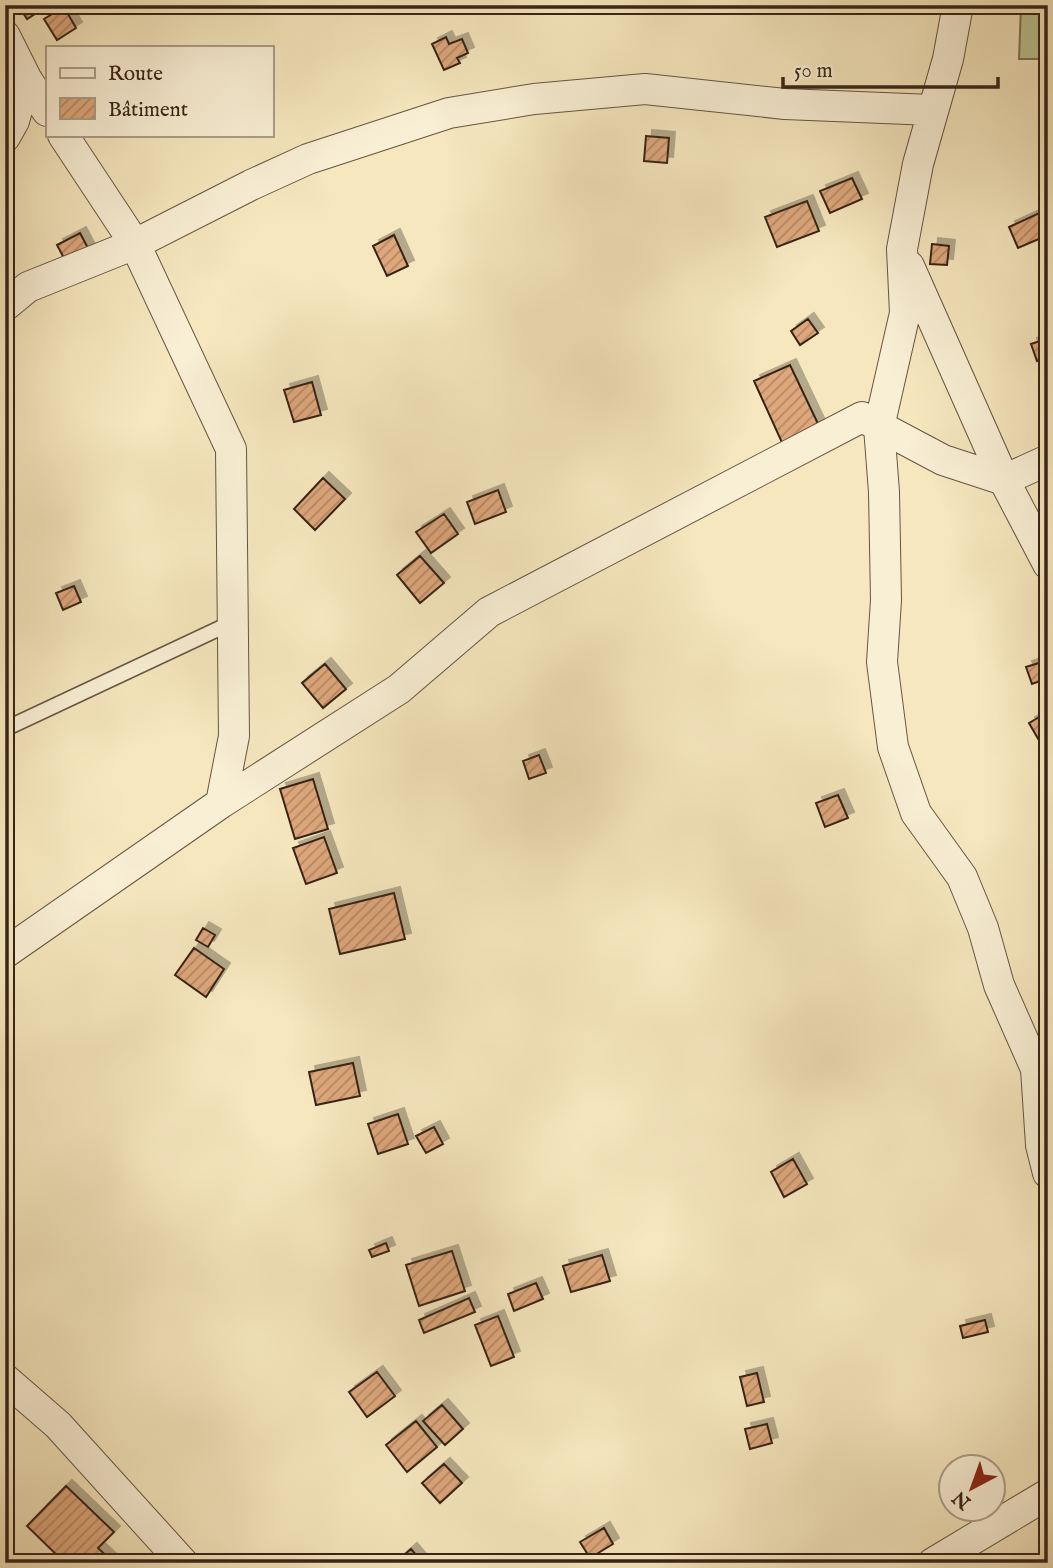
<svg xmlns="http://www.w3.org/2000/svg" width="1053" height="1568" font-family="'IM FELL English',serif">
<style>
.garden{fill:#bdc591;stroke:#7a7454;stroke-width:2}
.building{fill:url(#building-hatch);stroke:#372417;stroke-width:2;filter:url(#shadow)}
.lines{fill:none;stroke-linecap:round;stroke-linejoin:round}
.service-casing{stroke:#675541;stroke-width:17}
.minor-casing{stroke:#675541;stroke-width:32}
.service{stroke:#f9efd5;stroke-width:14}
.minor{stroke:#f9efd5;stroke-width:30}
</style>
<defs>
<pattern id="building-hatch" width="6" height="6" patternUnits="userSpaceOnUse" patternTransform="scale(1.75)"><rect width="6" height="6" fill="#dea77b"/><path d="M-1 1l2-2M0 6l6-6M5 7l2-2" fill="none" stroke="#b58864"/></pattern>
<filter id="shadow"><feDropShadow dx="6" dy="-6" stdDeviation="0" flood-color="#0004"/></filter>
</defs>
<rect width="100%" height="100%" fill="#f6e7be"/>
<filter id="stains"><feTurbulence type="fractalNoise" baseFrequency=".00286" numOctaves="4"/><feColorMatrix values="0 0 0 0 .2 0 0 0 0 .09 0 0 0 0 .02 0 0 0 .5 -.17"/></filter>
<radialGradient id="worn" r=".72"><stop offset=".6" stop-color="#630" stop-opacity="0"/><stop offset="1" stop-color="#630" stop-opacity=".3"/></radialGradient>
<path class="garden" d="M 1021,5 L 1048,5 L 1048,59 L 1019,59 Z"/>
<path class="building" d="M 18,5 L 49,5 L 27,19 Z
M 64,7 L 76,28 L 57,40 L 44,19 Z
M 446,37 L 449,44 L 462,39 L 468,53 L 457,58 L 460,63 L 444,70 L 432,44 Z
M 646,136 L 669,138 L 667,163 L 644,161 Z
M 852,178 L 862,199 L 830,213 L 820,191 Z
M 807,201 L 819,231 L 777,247 L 765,217 Z
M 1048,209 L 1048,235 L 1018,248 L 1009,227 Z
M 80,233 L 89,250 L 66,262 L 57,245 Z
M 394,235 L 408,266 L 387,276 L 373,246 Z
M 932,244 L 949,246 L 947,265 L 930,264 Z
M 808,319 L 818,333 L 800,345 L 791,331 Z
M 1046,339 L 1048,358 L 1037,361 L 1031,344 Z
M 790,365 L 821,430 L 784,447 L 754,381 Z
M 312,382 L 321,415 L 294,422 L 284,390 Z
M 323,478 L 345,499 L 315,530 L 294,509 Z
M 498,490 L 506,512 L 475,524 L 467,502 Z
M 444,514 L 458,534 L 431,553 L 416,532 Z
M 420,556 L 444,583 L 420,603 L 397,575 Z
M 74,586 L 81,602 L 63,610 L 56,593 Z
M 1048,660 L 1048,678 L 1032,684 L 1026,667 Z
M 325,664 L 346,689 L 323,708 L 302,683 Z
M 1048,712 L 1048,737 L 1040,742 L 1029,723 Z
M 539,755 L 546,773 L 529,779 L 523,761 Z
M 313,779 L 328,829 L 295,839 L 280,789 Z
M 838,795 L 848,818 L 825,827 L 816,803 Z
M 324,837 L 337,873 L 306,884 L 293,848 Z
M 394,893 L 405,939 L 340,954 L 329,909 Z
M 203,928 L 215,935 L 208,947 L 196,940 Z
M 194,948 L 224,969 L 206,997 L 175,975 Z
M 353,1063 L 360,1096 L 316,1105 L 309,1072 Z
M 398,1114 L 408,1144 L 378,1154 L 368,1124 Z
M 434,1127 L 443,1144 L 426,1153 L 416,1136 Z
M 793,1159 L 807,1184 L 784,1197 L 771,1172 Z
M 386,1243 L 389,1251 L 372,1257 L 369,1250 Z
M 452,1251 L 465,1291 L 419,1306 L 406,1265 Z
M 602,1255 L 610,1281 L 571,1292 L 563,1266 Z
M 536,1283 L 543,1299 L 514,1311 L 508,1294 Z
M 469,1298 L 475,1312 L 424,1333 L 419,1320 Z
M 498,1316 L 514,1357 L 491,1366 L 475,1325 Z
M 985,1320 L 988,1332 L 963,1338 L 960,1326 Z
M 377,1372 L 395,1396 L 367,1417 L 349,1392 Z
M 757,1373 L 764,1402 L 747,1406 L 740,1377 Z
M 442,1405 L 463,1429 L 445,1445 L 423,1421 Z
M 416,1421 L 437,1447 L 407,1472 L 386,1445 Z
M 767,1424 L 772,1443 L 750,1449 L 745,1429 Z
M 444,1464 L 462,1483 L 440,1503 L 422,1483 Z
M 66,1486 L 114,1532 L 98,1548 L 114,1563 L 65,1563 L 27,1526 Z
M 604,1528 L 613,1544 L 590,1558 L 580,1542 Z
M 411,1549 L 423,1563 L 395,1563 Z"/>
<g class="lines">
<defs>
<path id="service" d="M 5,729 L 233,622"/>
<path id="minor" d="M 958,5 L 948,59 L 918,164 L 902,249 L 905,313 L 879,427 L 884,492 L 886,600 L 882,662 L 893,747 L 916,813 L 962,877 L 983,928 L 999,985 L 1036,1069 L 1041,1145 L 1048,1173
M 5,36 L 26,78 L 47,111
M 63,135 L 135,244 L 231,449 L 234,736 L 221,803
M 5,137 L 14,121 L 26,78
M 909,266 L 1004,480 L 1048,564
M 5,306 L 28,287 L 135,244 L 251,185 L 308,159 L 449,113 L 534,99 L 645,89 L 785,104 L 932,110
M 5,953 L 221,803 L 399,689 L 489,612 L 862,417 L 943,460 L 1004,480 L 1048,460
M 5,1379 L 58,1425 L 183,1563
M 933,1563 L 1048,1494"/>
</defs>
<use href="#service" class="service-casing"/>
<use href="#minor" class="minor-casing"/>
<use href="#service" class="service"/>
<use href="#minor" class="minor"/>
</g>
<rect width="1053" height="1568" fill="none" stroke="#f6e7be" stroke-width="28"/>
<rect x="7" y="7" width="1039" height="1554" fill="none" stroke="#372417" stroke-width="3.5"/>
<rect x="14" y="14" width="1025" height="1540" fill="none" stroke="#372417" stroke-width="2"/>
<rect x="46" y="46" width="228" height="91" fill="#f9efd5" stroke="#ab9e89" stroke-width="2"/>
<rect x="60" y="68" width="35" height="10" fill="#f9efd5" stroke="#ab9e89" stroke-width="2"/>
<text x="108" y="80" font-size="21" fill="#372417">Route</text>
<rect x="60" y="98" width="35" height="21" fill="url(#building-hatch)" stroke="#ab9e89" stroke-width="2"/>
<text x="108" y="116" font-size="21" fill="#372417">Bâtiment</text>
<g transform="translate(972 1488) rotate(221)"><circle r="33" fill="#f9efd5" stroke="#ab9e89" stroke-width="2"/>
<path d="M0-5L12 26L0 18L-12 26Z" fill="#8f2418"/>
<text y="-10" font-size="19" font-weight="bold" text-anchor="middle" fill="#372417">N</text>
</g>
<path d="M783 77v10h215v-10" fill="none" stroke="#372417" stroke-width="3.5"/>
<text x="794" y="77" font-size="21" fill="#372417" stroke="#f9efd5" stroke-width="5" paint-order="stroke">50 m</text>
<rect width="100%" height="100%" filter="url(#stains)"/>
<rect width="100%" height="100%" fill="url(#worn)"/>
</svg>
